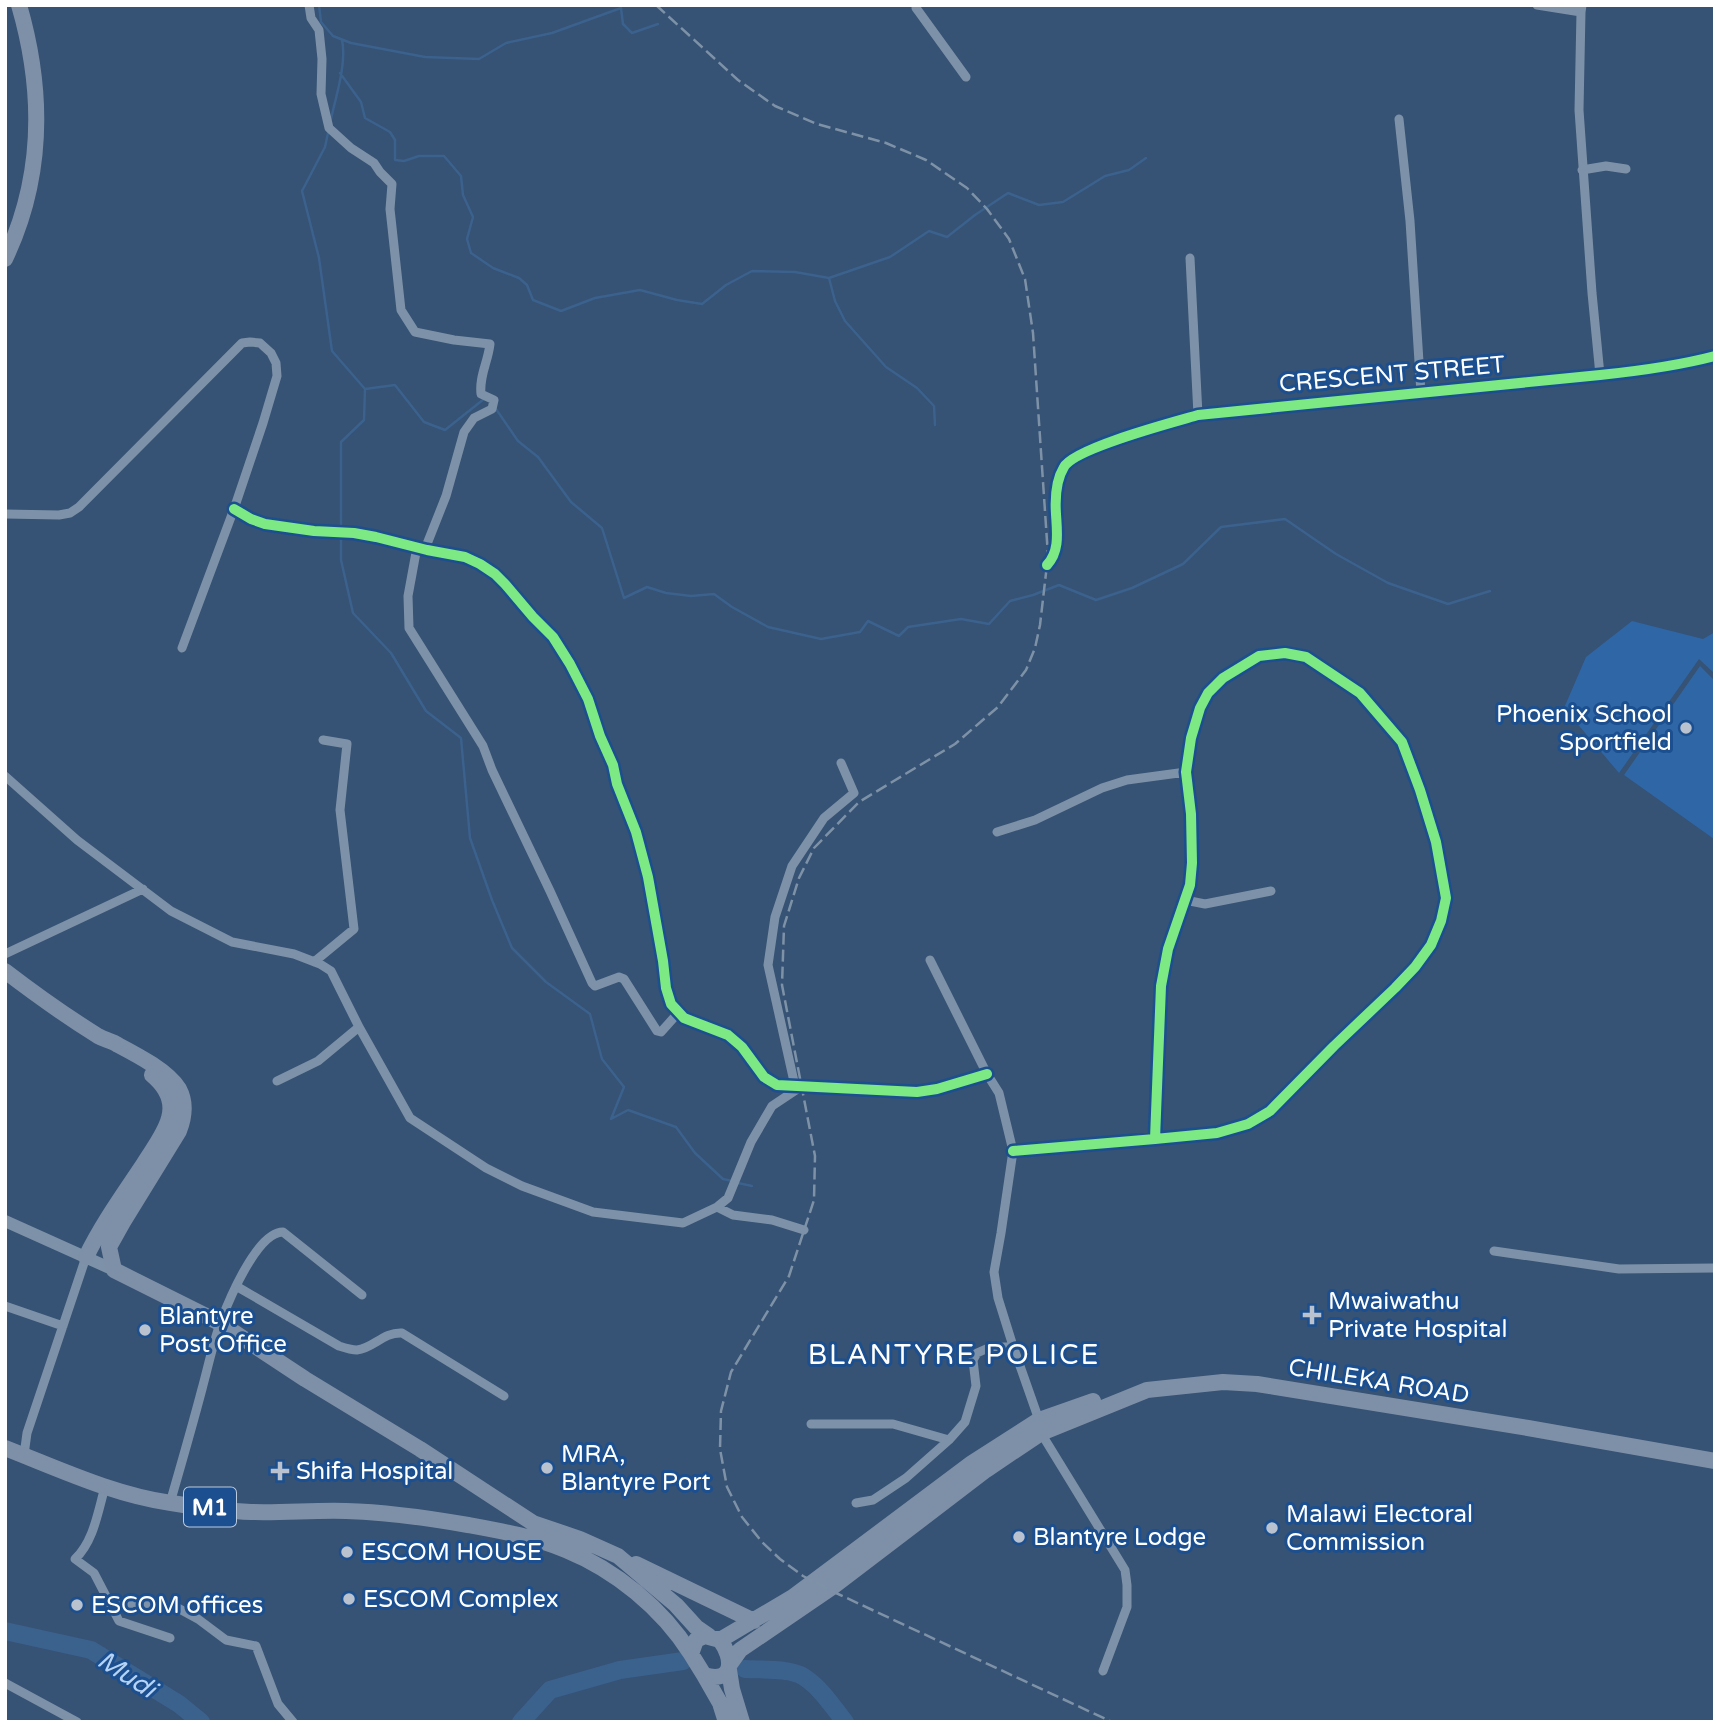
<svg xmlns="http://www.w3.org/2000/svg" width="1720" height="1727" font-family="'Varela Round',sans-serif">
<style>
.green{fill:#2f66a5}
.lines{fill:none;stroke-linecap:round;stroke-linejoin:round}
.stream{stroke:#3b618d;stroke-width:2.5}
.river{stroke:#3b618d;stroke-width:18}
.minor{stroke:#7d92a8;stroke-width:9}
.tertiary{stroke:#7d92a8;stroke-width:12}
.trunk{stroke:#7e90a7;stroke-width:16}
.rail{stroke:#7e92a7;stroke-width:2.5;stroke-dasharray:12 5;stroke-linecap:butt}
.cycleway-casing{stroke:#1b4f8f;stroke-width:15}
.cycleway{stroke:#7ce984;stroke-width:10}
.poi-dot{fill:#b9c2ce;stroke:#1b4f8f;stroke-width:2.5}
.labels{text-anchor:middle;stroke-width:6;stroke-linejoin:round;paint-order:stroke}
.shield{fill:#1b4f8f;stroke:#bbcadd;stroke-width:2}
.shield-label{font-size:23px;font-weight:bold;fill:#fff}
.street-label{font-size:24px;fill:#fff;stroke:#1b4f8f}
.poi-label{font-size:24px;fill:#fff;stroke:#1b4f8f;text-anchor:start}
.water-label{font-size:26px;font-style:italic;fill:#b5d3f5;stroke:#1b4f8f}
.quarter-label{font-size:28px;letter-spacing:2px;fill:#fff;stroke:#1b4f8f}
</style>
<rect width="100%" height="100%" fill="#365274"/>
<path class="green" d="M 1632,621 L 1703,639 L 1715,632 L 1715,674 L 1699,659 L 1619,773 L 1564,708 L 1586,657 Z
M 1700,666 L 1715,681 L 1714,839 L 1624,775 Z"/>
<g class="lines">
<path class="stream" d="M 319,5 L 321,22 L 333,36 L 351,43 L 425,57 L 479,59 L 506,43 L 552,33 L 621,8 L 623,24 L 632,33 L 658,24
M 340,73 L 361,102 L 365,118 L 390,132 L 395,140 L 395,160 L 404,161 L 419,156 L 444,156 L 461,176 L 463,195 L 473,217 L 467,239 L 471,253 L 493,268 L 519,278 L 527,285 L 533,300 L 561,311 L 595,298 L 640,290 L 677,300 L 702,304 L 726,285 L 752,271 L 795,272 L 829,278 L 890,257 L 929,231 L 947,237 L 975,215 L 1008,193 L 1039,205 L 1063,202 L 1105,176 L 1129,170 L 1146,158
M 331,119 C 336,96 347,63 342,40
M 328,133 L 325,147 L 302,191 L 319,258 L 332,351 L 365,389 L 364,420 L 341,442 L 341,528
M 829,278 L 835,301 L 845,321 L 886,367 L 917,388 L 934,406 L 935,425
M 365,389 L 395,385 L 424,422 L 445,430 L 484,399
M 496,409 L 518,441 L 538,457 L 571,502 L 602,528 L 624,598 L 647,587 L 666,593 L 691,596 L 714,594 L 732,607 L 768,627 L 821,639 L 860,632 L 868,621 L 899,636 L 908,627 L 961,619 L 989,624 L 1010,601 L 1033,595 L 1059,585 L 1096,600 L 1132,588 L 1183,564 L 1221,527 L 1285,519 L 1336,554 L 1388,583 L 1448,604 L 1490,591
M 341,534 L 341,560 L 353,613 L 391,653 L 426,711 L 461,738 L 470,838 L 492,900 L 512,948 L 546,982 L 590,1014 L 602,1059 L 624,1087 L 611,1119 L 628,1110 L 676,1127 L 695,1153 L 723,1179 L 732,1181
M 738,1183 L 752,1186"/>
<path class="river" d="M 5,1631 L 91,1650 L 179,1704 L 201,1722
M 745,1669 C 762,1670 790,1668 804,1677 C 821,1688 833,1707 845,1722
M 521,1722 L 550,1690 L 620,1670 L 683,1661"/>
<path class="minor" d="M 309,5 L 311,18 L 319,30 L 322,59 L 321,94 L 329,128 L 351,148 L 374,163 L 380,172 L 392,184 L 390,209 L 401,310 L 415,332 L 454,340 L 490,344 C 488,362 479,376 481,394 L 494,400 L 492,409 L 474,418 L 464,432 L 446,496 L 425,549
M 917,5 L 916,8 L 919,12 L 966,77
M 1537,5 L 1581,12
M 1582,5 L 1581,12 L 1579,110 L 1592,293 L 1600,375
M 1399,119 L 1410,221 L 1421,393
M 1582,170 L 1606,166 L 1626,169
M 1190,258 L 1198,415
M 234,509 L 251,519 L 265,524 L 314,531 L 354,533 L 376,537 L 427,550 L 465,557 L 480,564 L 495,574 L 505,584 L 533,617 L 553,637 L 570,664 L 588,699 L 600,736 L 613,765 L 617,784 L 636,832 L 648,877 L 663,961 L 666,988 L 671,1004 L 684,1018 L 728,1035 L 742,1047 L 764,1077 L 777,1085 L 917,1092 L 937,1089 L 987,1074
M 5,514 L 59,515 L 70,513 L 79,507 L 242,343 L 250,342 L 260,343 L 271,353 L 276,363 L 277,376 L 263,423 L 234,509 L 182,648
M 417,547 L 408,596 L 409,628 L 483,746 L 492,770 L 550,891 L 592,983 L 595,986 L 619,977 L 624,979 L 657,1031 L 661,1032 L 678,1013
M 1047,565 C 1060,551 1057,532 1056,514 C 1055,499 1056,480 1064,467 C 1074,448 1174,422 1198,415 L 1600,375 C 1639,371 1677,366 1715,356
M 5,776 L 77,840 L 171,911 L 232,942 L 294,954 L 320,964 L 331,971 L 359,1027
M 997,832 L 1035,820 L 1102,788 L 1127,780 L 1186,772
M 1185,900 L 1205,904 L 1271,891
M 5,954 L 143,889
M 930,960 L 987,1074 L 999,1093 L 1013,1151 L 1001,1233 L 994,1272 L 998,1298 L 1013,1346 L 1039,1420 L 1041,1433 L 1125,1570 L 1127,1585 L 1127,1607 L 1103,1671
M 314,962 L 354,929 L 340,810 L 347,744 L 323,740
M 277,1081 L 318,1061 L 359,1027 L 410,1118 L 486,1168 L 522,1186 L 593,1212 L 683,1223 L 717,1207 L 728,1198 L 751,1142 L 772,1106 L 802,1086
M 795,1086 L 768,965 L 775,917 L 792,866 L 824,818 L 854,793 L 841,763
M 1013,1151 L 1155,1139 L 1217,1133 L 1248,1124 L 1270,1111 L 1334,1046 L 1395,988 L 1415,967 L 1431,945 L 1441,921 L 1446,898 L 1436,842 L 1420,790 L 1402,742 L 1360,693 L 1306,657 L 1285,653 L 1259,656 L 1223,678 L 1208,693 L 1200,708 L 1191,738 L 1186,772 L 1191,814 L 1192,863 L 1190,885 L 1168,949 L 1161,986 L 1155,1139
M 717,1207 L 733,1215 L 772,1220 L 804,1230
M 1494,1251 L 1619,1269 L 1715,1268
M 236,1286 L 339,1346 C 345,1348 351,1350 357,1350 C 374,1348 383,1332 402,1333 L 504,1396
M 5,1306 L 63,1326
M 811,1424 L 893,1424 L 949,1440
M 24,1455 L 27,1433 L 86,1257
M 105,1487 C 98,1511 94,1541 75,1559 L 94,1573 L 119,1621 L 170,1638
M 170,1503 C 181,1465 192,1427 202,1389 C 208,1367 213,1343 221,1321 C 229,1300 257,1232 283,1232 L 362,1295
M 856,1503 L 873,1500 L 906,1478 L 949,1440 L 965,1422 L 976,1386 L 973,1360 L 977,1353 L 986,1349 L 1013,1346
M 108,1602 L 176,1607 L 198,1619 L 226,1640 L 256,1646 L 278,1704 L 293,1722
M 5,1683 L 77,1722"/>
<path class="tertiary" d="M 5,1221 L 114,1270"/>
<path class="trunk" d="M 5,259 C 44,177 44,91 19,5
M 5,971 C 35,994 66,1016 98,1036 C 105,1040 112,1041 118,1045 C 137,1055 168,1071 179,1089 C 186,1102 184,1118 179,1131 L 123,1222 L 109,1247 L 114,1270 L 220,1323 L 305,1379 L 420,1449 L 533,1523 L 580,1539 L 618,1556 L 676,1605 L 696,1627 L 709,1636
M 86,1257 C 102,1224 123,1195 143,1165 C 152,1150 165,1134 169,1118 C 174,1101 165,1086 152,1075
M 5,1448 C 59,1469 114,1495 171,1503 C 197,1507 225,1511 251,1512 C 283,1513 315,1510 346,1511 C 387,1512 428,1518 468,1525 C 501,1531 535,1537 566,1550 C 615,1570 662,1608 691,1654
M 636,1564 L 754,1621
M 705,1636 L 720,1640 C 734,1659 734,1684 704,1675 L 691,1654 L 696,1640 Z
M 720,1640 L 793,1597 L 972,1463 L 1039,1420 L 1093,1401
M 730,1664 L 740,1650 L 834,1586 L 986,1470 L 1041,1433 L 1147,1390 L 1223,1382 L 1257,1384 L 1528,1428 L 1715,1461
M 729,1670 L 732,1689 L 742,1722
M 704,1675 L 720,1703 L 726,1722"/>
<path class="rail" d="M 656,5 L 738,80 L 775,106 L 817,124 L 886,143 L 926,160 L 967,188 L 987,209 L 1009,239 L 1025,279 L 1033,333 L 1048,556 L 1040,625 L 1035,648 L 1026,670 L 998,707 L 955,744 L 859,802 L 814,848 L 799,878 L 784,926 L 782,985 L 815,1156 L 814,1200 L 789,1276 L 731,1372 L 721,1411 L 720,1449 L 727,1487 L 742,1517 L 762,1542 L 780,1559 L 803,1576 L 836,1593 L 1112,1722"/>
<defs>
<path id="cycleway" d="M 234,509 L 251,519 L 265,524 L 314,531 L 354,533 L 376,537 L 427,550 L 465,557 L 480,564 L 495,574 L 505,584 L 533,617 L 553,637 L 570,664 L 588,699 L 600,736 L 613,765 L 617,784 L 636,832 L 648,877 L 663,961 L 666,988 L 671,1004 L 684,1018 L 728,1035 L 742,1047 L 764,1077 L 777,1085 L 917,1092 L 937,1089 L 987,1074
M 1047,565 C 1060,551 1057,532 1056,514 C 1055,499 1056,480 1064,467 C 1074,448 1174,422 1198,415 L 1600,375 C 1639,371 1677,366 1715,356
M 1013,1151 L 1155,1139 L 1217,1133 L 1248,1124 L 1270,1111 L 1334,1046 L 1395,988 L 1415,967 L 1431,945 L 1441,921 L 1446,898 L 1436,842 L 1420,790 L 1402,742 L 1360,693 L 1306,657 L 1285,653 L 1259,656 L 1223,678 L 1208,693 L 1200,708 L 1191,738 L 1186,772 L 1191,814 L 1192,863 L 1190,885 L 1168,949 L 1161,986 L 1155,1139"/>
</defs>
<use href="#cycleway" class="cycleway-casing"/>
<use href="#cycleway" class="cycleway"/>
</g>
<g class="poi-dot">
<circle cx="1686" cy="728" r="7"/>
<path d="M1308.5 1304.5h7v7h7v7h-7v7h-7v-7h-7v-7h7z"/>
<circle cx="145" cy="1330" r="7"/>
<circle cx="547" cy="1468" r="7"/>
<path d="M276.5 1460.5h7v7h7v7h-7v7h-7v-7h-7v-7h7z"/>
<circle cx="1272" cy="1528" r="7"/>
<circle cx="1019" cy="1537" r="7"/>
<circle cx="347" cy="1552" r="7"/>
<circle cx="349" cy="1599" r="7"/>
<circle cx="77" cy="1605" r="7"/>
</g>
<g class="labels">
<rect class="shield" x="184" y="1487.5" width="52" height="39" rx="5"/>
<g class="shield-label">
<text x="210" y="1515">M1</text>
</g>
<g class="street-label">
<text transform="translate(1392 374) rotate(-5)" y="8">CRESCENT STREET</text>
<text transform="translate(1379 1381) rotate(9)" y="8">CHILEKA ROAD</text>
</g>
<g class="poi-label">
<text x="1672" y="722" text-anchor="end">Phoenix School<tspan x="1672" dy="28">Sportfield</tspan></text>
<text x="1328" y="1309">Mwaiwathu<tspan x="1328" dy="28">Private Hospital</tspan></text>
<text x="159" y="1324">Blantyre<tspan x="159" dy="28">Post Office</tspan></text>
<text x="561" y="1462">MRA,<tspan x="561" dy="28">Blantyre Port</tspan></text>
<text x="296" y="1479">Shifa Hospital</text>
<text x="1286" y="1522">Malawi Electoral<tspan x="1286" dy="28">Commission</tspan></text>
<text x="1033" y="1545">Blantyre Lodge</text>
<text x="361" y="1560">ESCOM HOUSE</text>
<text x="363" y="1607">ESCOM Complex</text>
<text x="91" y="1613">ESCOM offices</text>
</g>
<g class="water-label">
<text transform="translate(127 1674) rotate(33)" y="9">Mudi</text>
</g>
<g class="quarter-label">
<text x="954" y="1364">BLANTYRE POLICE</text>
</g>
</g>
<rect width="1720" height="1727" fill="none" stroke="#ffffff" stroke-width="14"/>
</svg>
